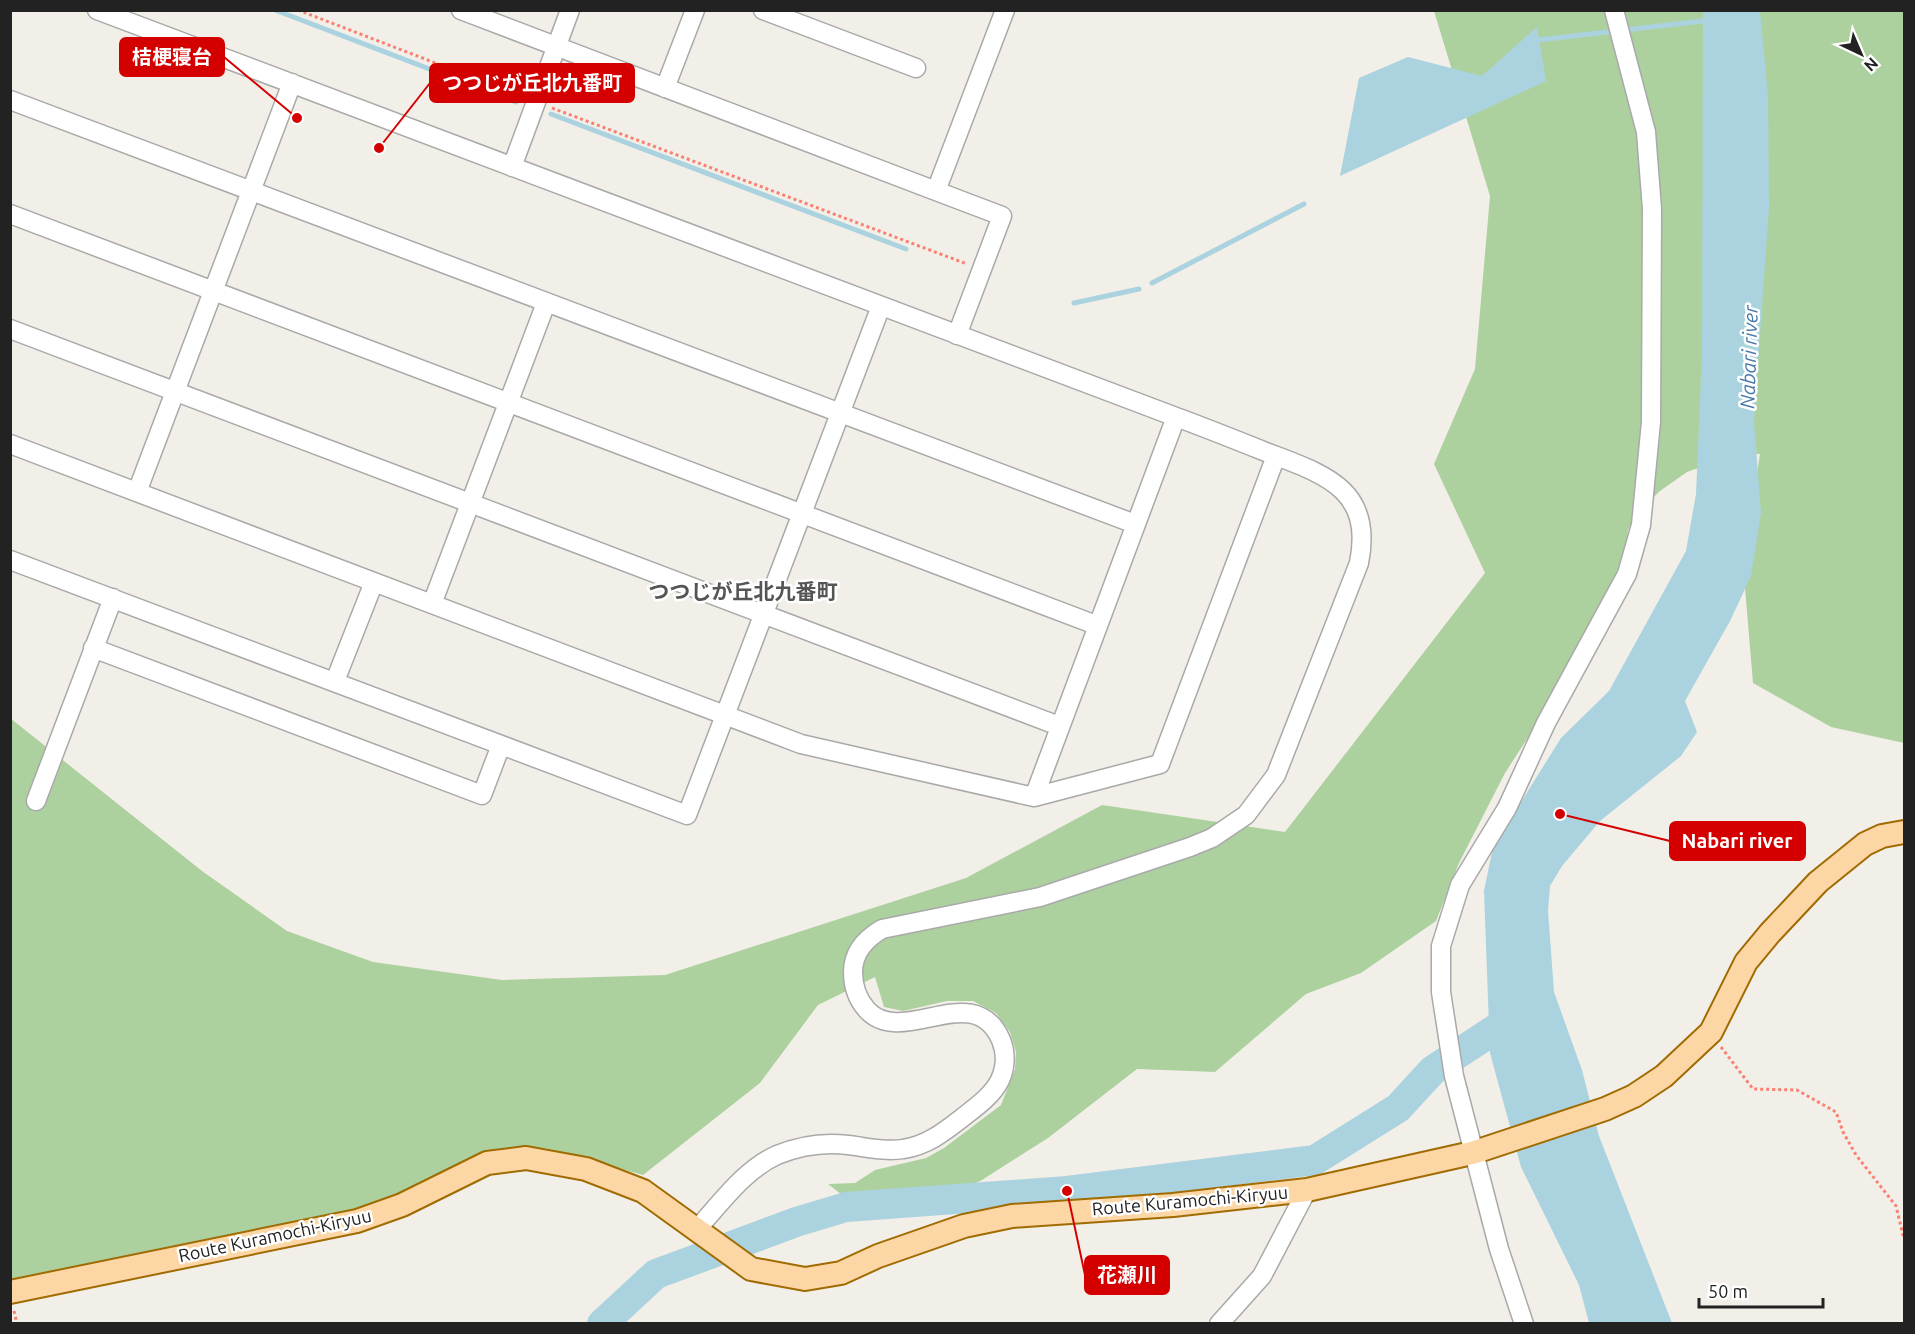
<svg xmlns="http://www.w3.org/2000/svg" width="1915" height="1334" font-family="Ubuntu,'Noto Sans JP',sans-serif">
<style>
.forest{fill:#add19e}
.water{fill:#aad3df}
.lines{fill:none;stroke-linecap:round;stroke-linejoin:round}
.stream{stroke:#aad3df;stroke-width:5}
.river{stroke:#aad3df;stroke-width:30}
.minor-casing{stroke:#a9a9a9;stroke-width:21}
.major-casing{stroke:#a06b00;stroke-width:26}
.path{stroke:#fa8072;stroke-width:3;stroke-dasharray:3 3;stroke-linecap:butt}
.minor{stroke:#fff;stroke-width:18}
.major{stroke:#fcd6a4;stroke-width:22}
.labels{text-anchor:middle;stroke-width:5;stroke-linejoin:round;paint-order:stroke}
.street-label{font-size:18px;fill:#222;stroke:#fff}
.water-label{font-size:20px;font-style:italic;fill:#4a7aab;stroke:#fff}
.quarter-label{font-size:21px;font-weight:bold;fill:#555;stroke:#fff}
.leader{fill:none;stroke:#d40000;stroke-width:2}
.callout-dot{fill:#d40000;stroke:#fff;stroke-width:2}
.callout{fill:#d40000;stroke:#d40000;stroke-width:2}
.callout-label{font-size:20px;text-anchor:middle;font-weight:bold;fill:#fff}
</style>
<rect width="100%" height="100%" fill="#f2efe9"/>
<path class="forest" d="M 1434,11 L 1904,11 L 1904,743 L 1831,727 L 1753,683 L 1743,564 L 1760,454 L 1741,453 L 1687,472 L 1660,491 L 1637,513 L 1628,530 L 1615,612 L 1564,682 L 1505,773 L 1459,863 L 1436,921 L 1361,973 L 1306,994 L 1215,1072 L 1137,1069 L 1048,1138 L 982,1180 L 954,1193 L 927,1198 L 850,1201 L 828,1184 L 855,1183 L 875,1170 L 926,1158 L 944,1148 L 1001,1105 L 1015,1069 L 1016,1052 L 1010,1032 L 996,1013 L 973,1001 L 947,1001 L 903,1011 L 884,1007 L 875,977 L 818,1005 L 760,1083 L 643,1175 L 545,1148 L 482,1158 L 354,1216 L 11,1282 L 10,718 L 202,871 L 287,931 L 373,962 L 502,980 L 665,975 L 966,878 L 1102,805 L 1285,832 L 1485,573 L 1434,464 L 1475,369 L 1490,196 Z"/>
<path class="water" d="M 1703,11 L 1760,11 L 1768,96 L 1769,207 L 1754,421 L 1761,513 L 1751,576 L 1730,621 L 1685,701 L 1697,732 L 1681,756 L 1600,821 L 1562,866 L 1550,886 L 1548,910 L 1554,992 L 1582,1070 L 1599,1136 L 1672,1323 L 1589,1323 L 1579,1285 L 1521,1167 L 1490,1053 L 1484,891 L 1493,847 L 1561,738 L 1609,691 L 1686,551 L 1696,494 L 1702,353 Z
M 1537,27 L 1546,81 L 1340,176 L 1359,78 L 1408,57 L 1482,76 Z"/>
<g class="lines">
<path class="stream" d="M 275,10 L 516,102
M 1539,40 L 1711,20
M 551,114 L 906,249
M 1152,283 L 1304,204
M 1074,303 L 1139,289"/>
<path class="river" d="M 602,1324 L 656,1274 L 796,1222 L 846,1207 L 1067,1191 L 1315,1160 L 1398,1108 L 1433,1070 L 1523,1011"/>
<defs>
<path id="minor" d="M 97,10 L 1176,417 C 1206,428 1236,440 1266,452 C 1323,474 1374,488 1359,563 L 1276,775 L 1246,815 L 1212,838 L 1190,847 L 1040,897 L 882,929 C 865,939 853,953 853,972 C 853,986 858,1000 867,1010 C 903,1049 974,977 1001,1040 C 1006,1052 1006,1067 1000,1080 C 992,1096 976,1107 962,1118 C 944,1132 926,1146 903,1149 C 885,1152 866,1147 848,1145 C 824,1142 799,1146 777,1155 C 744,1170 721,1203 697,1229
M 461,10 L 936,191 L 1005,10
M 763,10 L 916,68
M 665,88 L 695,10
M 10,100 L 1135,524
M 512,167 L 570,10
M 936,191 L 1002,216 L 957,335
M 10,214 L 1096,625
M 10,329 L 1059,726
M 1176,417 L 1034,797 L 1160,764 L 1276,456
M 10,444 L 801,744 L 1034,797
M 137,492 L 292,83
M 10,560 L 687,815 L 881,306
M 432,604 L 546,303
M 93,648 L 482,795 L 501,745
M 335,681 L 374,582
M 36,801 L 113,598
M 1219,1324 L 1262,1276 L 1307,1190
M 1524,1324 L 1499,1249 L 1454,1076 L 1441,992 L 1441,946 L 1460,885 L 1507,808 L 1546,723 L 1627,574 L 1641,525 L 1651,422 L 1652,209 L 1646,132 L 1614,10"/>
<path id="major" d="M 10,1292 L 357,1221 L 402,1205 L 487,1163 L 526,1158 L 586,1169 L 643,1191 L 751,1269 L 805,1279 L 841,1273 L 878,1256 L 964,1226 L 1012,1216 L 1173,1205 L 1307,1190 L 1472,1153 L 1605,1109 L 1634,1096 L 1664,1076 L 1711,1032 L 1746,962 L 1770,933 L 1818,882 L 1865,844 L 1882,836 L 1904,832"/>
</defs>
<use href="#minor" class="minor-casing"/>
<use href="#major" class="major-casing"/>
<path class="path" d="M 298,10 L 521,96
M 552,108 L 967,264
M 1721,1047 L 1753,1089 L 1797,1090 L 1836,1112 L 1843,1132 L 1856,1155 L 1896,1206 L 1904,1239
M 14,1311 L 17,1324"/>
<use href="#minor" class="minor"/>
<use href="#major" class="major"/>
</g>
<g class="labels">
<g class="street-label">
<text transform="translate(1190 1201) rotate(-5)" y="6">Route Kuramochi-Kiryuu</text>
<text transform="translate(275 1236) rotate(-12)" y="6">Route Kuramochi-Kiryuu</text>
</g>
<g class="water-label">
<text transform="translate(1749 357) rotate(-88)" y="7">Nabari river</text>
</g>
<g class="quarter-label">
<text x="743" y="599">つつじが丘北九番町</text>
</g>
</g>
<path class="leader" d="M297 118L224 57M379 148L430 83M1560 814L1670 841M1067 1191L1085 1275"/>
<g class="callout-dot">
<circle cx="297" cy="118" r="6"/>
<circle cx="379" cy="148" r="6"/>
<circle cx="1560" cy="814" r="6"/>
<circle cx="1067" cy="1191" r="6"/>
</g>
<g class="callout">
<rect x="120" y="38" width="104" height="38" rx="6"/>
<rect x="430" y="64" width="204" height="38" rx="6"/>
<rect x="1670" y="822" width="135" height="38" rx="6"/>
<rect x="1085" y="1256" width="84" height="38" rx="6"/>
</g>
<g class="callout-label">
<text x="172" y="64">桔梗寝台</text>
<text x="532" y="90">つつじが丘北九番町</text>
<text x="1737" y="848">Nabari river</text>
<text x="1127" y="1282">花瀬川</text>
</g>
<rect width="1915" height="1334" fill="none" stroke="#222222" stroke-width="24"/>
<g transform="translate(1861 54) rotate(136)" stroke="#ffffff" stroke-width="4.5" paint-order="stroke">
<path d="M0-4.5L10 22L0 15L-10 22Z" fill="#222222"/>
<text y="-9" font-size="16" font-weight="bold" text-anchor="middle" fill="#222222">N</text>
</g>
<path d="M1699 1298v9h124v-9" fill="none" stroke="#222222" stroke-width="3"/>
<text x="1708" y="1298" font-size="18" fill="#222222" stroke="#ffffff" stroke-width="4.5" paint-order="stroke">50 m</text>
</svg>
